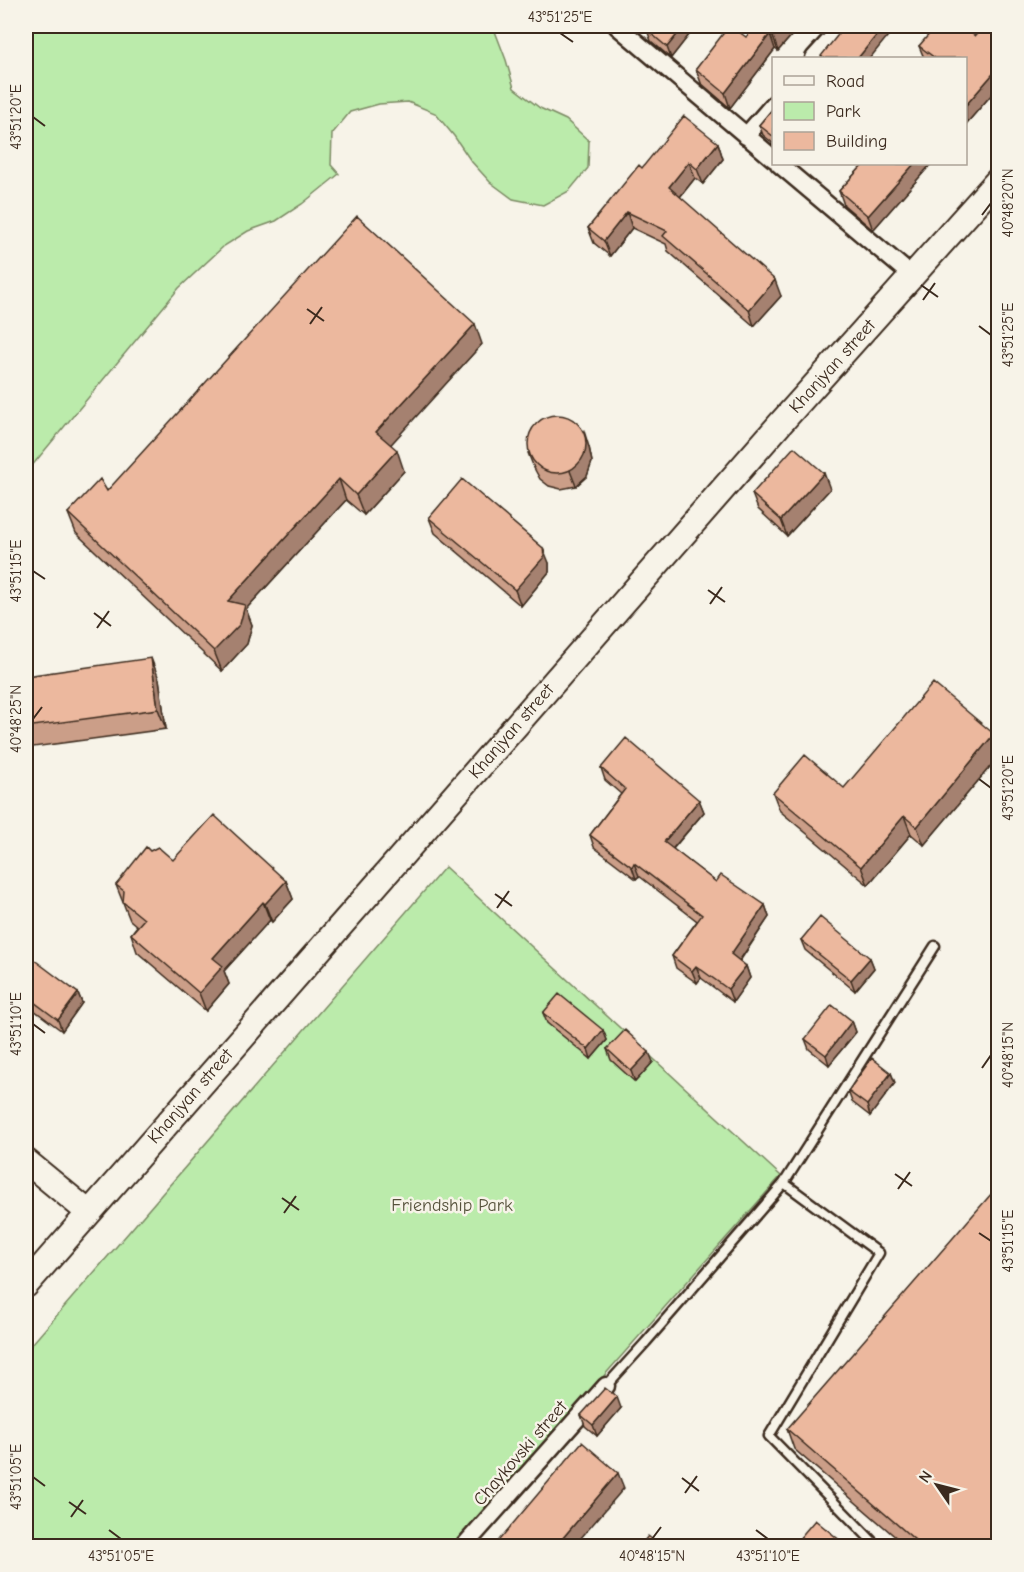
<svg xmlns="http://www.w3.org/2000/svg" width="1024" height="1572" font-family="'Comic Neue',sans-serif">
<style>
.green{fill:#bbebab;stroke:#7b8a64;stroke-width:1.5}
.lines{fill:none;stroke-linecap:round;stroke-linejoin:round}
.lane-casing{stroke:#3b2a1e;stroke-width:13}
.street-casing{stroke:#3b2a1e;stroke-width:21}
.secondary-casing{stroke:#3b2a1e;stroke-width:28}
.lane{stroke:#f7f3e8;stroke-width:8}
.street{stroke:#f7f3e8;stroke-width:16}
.secondary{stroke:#f7f3e8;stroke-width:24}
.wall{fill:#cb9e88;stroke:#3b2a1e;stroke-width:1.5}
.shaded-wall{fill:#a5816f;stroke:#3b2a1e;stroke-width:1.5}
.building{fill:#ecb89e;stroke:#3b2a1e;stroke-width:1.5}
.ticks{fill:none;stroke:#3b2a1e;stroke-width:2}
.labels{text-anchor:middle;stroke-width:5;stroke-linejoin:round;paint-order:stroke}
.street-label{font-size:18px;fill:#3b2a1e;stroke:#f7f3e8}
.park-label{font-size:18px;fill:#55513a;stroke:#f7f3e8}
.neatline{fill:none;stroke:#3b2a1e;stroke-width:2}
.ticks-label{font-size:15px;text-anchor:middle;fill:#3b2a1e}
</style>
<rect width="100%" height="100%" fill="#f7f3e8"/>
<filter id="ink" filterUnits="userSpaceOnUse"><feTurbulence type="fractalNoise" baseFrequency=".0167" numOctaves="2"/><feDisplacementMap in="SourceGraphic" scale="12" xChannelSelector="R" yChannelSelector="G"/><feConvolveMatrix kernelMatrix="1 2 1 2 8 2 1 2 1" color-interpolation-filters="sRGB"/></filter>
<g filter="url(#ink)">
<path class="green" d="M 26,26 L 493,26 L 506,60 L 514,88 L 540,108 L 566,120 L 589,141 L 588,168 L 569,191 L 543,205 L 513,199 L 490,182 L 471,161 L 454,136 L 435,113 L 408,102 L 379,104 L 350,112 L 332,134 L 331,165 L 339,174 L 302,204 L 276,221 L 248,231 L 224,246 L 179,288 L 26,473 Z
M 445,867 L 781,1176 L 453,1546 L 26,1546 L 26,1351 Z"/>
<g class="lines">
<defs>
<path id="lane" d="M 784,1183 L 935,946
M 606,1386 L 646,1342 L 784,1183 L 879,1253 L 769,1436 L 877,1546"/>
<path id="street" d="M 617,26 L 774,159
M 814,58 L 843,26
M 746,136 L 774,104
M 779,164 L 912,276
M 464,1546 L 606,1386"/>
<path id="secondary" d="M 26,1161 L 88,1212
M 26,1285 L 779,425 L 998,180"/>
</defs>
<use href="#lane" class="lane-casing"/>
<use href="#street" class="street-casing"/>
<use href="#secondary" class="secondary-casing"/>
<use href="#lane" class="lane"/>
<use href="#street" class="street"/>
<use href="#secondary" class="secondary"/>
</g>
<path class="wall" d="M 696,26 L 671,58 L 651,41 L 647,30 Z
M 800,26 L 778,51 L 775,49 L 730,108 L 701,83 L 696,69 L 746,37 Z
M 999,26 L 999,86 L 966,124 L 966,58 L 924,58 L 919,46 L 975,36 Z
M 774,107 L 774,144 L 763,135 L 759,125 Z
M 718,143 L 723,159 L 703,184 L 695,178 L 680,197 L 781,296 L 754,326 L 668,251 L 666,244 L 632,228 L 610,256 L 594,243 L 588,228 L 642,168 Z
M 864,164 L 931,164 L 873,230 L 844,205 L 839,191 Z
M 482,344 L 390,444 L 404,471 L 364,515 L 346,500 L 246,609 L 252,625 L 247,644 L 222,671 L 76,533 L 68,513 L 107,491 Z
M 589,447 L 592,462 L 587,476 L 576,486 L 561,489 L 549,486 L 540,479 L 534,468 L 528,453 Z
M 830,489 L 787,536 L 758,509 L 752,494 Z
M 429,518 L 549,563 L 549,572 L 521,606 L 435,533 Z
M 26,676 L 159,679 L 166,729 L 26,748 Z
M 994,734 L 999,746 L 999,756 L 924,845 L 911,834 L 868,885 L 780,811 L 773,793 L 844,788 Z
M 601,768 L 699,800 L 704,812 L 673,849 L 716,882 L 765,905 L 769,917 L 740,961 L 746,966 L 750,978 L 733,1002 L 701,978 L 697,983 L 676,968 L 672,956 L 697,921 L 639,876 L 636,879 L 594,847 L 590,835 L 621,794 L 605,780 Z
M 150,851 L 173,860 L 286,881 L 293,899 L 272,922 L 270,920 L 224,971 L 229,984 L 206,1011 L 137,952 L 131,934 L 137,926 L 130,920 L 116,885 Z
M 801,940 L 870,958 L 874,968 L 855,991 L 805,950 Z
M 26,968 L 78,993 L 82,1003 L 62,1031 L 26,1004 Z
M 543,1013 L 603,1030 L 607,1040 L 591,1059 L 547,1023 Z
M 852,1021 L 856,1032 L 829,1065 L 809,1049 L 805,1039 Z
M 607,1049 L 653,1062 L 635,1082 L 611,1060 Z
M 891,1073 L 895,1083 L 870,1116 L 852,1102 L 848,1091 Z
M 621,1408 L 597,1436 L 585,1426 L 581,1415 Z
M 787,1429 L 999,1546 L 906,1546 L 794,1449 Z"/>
<path class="shaded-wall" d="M 684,26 L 696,26 L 671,58 L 667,47 Z
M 783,26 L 800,26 L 778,51 L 773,37 Z
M 884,26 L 896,26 L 870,58 L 858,58 Z
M 770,34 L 775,49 L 730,108 L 725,93 Z
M 999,67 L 999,86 L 966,124 L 966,105 Z
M 718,143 L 723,159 L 703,184 L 697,169 Z
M 689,162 L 695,178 L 675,203 L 669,187 Z
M 914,164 L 931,164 L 873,230 L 868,216 Z
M 627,212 L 632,228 L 610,256 L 604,241 Z
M 775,280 L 781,296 L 754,326 L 749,310 Z
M 475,324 L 482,344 L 384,452 L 376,432 Z
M 584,431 L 589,447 L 592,462 L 587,476 L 576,486 L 570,471 Z
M 397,450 L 404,471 L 364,515 L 356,495 Z
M 824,473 L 830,489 L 787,536 L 781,520 Z
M 339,479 L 346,500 L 246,609 L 252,625 L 247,644 L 222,671 L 214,651 L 228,601 Z
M 543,548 L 549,563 L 549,572 L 521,606 L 515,590 Z
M 151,658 L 159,679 L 166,729 L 158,709 Z
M 994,734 L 999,746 L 999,756 L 924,845 L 917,827 Z
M 699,800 L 704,812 L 668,854 L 664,842 Z
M 904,816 L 911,834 L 868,885 L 861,867 Z
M 634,863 L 639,876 L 636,879 L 632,867 Z
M 286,881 L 293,899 L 272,922 L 265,904 Z
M 263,902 L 270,920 L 224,971 L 229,984 L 206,1011 L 199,993 L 213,958 Z
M 765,905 L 769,917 L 735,967 L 731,954 Z
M 870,958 L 874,968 L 855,991 L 851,980 Z
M 696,966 L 701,978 L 697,983 L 692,971 Z
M 746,966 L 750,978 L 733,1002 L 728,989 Z
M 78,993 L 82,1003 L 62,1031 L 58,1020 Z
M 852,1021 L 856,1032 L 829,1065 L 826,1055 Z
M 603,1030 L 607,1040 L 591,1059 L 588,1049 Z
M 649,1052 L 653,1062 L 635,1082 L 631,1071 Z
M 891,1073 L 895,1083 L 870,1116 L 867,1105 Z
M 617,1397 L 621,1408 L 597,1436 L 593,1425 Z
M 618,1473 L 624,1488 L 574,1546 L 556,1546 Z"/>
<path class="building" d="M 651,26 L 684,26 L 667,47 L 647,30 Z
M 729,26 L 731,26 L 746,37 L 756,26 L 783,26 L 773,37 L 770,34 L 725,93 L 696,69 Z
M 845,26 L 884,26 L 858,58 L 824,58 L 821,56 Z
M 936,26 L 962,26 L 975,36 L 984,26 L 999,26 L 999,67 L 966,105 L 966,58 L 935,58 L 919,46 Z
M 774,107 L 774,137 L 759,125 Z
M 684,116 L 718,143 L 697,169 L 689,162 L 669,187 L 775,280 L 749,310 L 663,236 L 667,231 L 627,212 L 604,241 L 588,228 L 639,165 L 642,168 Z
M 864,164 L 914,164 L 868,216 L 839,191 Z
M 357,216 L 475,324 L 376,432 L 397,450 L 356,495 L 339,479 L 228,601 L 245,605 L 240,624 L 214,651 L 68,513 L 100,479 L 107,491 Z
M528 444a29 29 0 1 1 58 0a29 29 0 1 1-58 0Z
M 794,447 L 824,473 L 781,520 L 752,494 Z
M 462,479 L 543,548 L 544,557 L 515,590 L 429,518 Z
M 151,658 L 158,709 L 26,727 L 26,676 Z
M 933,683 L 994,734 L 917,827 L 904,816 L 861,867 L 773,793 L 805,755 L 844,788 Z
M 626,738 L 699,800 L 664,842 L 716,882 L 721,875 L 765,905 L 731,954 L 746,966 L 728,989 L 696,966 L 692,971 L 672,956 L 702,915 L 634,863 L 632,867 L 590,835 L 625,789 L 601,768 Z
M 214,815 L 286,881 L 265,904 L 263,902 L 213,958 L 223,966 L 199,993 L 131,934 L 144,919 L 123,902 L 124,891 L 116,885 L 146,847 L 150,851 L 158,847 L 173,860 Z
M 820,917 L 870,958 L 851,980 L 801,940 Z
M 33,959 L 78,993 L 58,1020 L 26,996 L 26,968 Z
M 559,994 L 603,1030 L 588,1049 L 543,1013 Z
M 832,1005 L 852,1021 L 826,1055 L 805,1039 Z
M 625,1030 L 649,1052 L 631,1071 L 607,1049 Z
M 872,1058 L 891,1073 L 867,1105 L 848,1091 Z
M 999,1185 L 999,1546 L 922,1546 L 787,1429 Z
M 605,1388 L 617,1397 L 593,1425 L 581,1415 Z
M 582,1442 L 618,1473 L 556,1546 L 494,1546 Z
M 815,1520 L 847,1546 L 793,1546 Z
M 648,1536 L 661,1546 L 640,1546 Z"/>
</g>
<path class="ticks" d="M 560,33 L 573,42M 33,117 L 45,126M 982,215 L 991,203M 921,285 L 938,297M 923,300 L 935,283M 307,309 L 324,321M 310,324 L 322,307M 979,326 L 991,335M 33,571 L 45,579M 708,590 L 725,602M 710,604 L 722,587M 94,613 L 111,626M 97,628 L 109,611M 33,719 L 42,707M 979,779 L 991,788M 495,894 L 512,906M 497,908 L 509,891M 33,1024 L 45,1033M 982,1068 L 991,1055M 895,1174 L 912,1186M 898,1189 L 910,1172M 282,1198 L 299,1210M 284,1213 L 296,1196M 979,1233 L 991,1241M 33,1477 L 45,1486M 682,1478 L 699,1491M 685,1493 L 697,1476M 69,1502 L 86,1514M 71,1517 L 83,1500M 109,1530 L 121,1539M 756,1530 L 768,1539M 652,1539 L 661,1527"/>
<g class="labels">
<g class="street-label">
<text transform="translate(832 366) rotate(-48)" y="6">Khanjyan street</text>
<text transform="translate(511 731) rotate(-49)" y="6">Khanjyan street</text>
<text transform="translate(190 1096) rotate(-49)" y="6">Khanjyan street</text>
<text transform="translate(520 1453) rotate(-49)" y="6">Chaykovski street</text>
</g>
<g class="park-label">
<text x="452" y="1211">Friendship Park</text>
</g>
</g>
<rect width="1024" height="1572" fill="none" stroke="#f7f3e8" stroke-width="66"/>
<rect x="772" y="57" width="195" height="108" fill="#f7f3e8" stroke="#aca397" stroke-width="1.5"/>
<rect x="784" y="76" width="30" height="9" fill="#f7f3e8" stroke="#aca397" stroke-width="1.5"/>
<text x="826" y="87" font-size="18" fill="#3b2a1e">Road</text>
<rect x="784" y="102" width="30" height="18" fill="#bbebab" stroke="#aca397" stroke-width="1.5"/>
<text x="826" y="117" font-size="18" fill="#3b2a1e">Park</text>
<rect x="784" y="132" width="30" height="18" fill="#ecb89e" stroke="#aca397" stroke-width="1.5"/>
<text x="826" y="147" font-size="18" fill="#3b2a1e">Building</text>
<g transform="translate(937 1485) rotate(305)" stroke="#f7f3e8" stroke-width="4.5" paint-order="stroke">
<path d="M0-4.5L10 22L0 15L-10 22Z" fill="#3b2a1e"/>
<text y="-9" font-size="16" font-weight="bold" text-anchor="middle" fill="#3b2a1e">N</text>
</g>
<rect x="33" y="33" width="958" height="1506" class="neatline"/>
<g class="ticks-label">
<text x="560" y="22">43°51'25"E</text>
<text transform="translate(16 117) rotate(-90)" y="5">43°51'20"E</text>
<text transform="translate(1008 203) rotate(-90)" y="5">40°48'20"N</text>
<text transform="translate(1008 335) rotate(-90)" y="5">43°51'25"E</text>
<text transform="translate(16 571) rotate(-90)" y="5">43°51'15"E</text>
<text transform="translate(16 719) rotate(-90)" y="5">40°48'25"N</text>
<text transform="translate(1008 788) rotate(-90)" y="5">43°51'20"E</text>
<text transform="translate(16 1024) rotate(-90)" y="5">43°51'10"E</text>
<text transform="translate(1008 1055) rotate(-90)" y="5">40°48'15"N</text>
<text transform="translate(1008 1241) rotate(-90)" y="5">43°51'15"E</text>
<text transform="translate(16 1477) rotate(-90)" y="5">43°51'05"E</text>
<text x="121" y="1561">43°51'05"E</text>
<text x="652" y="1561">40°48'15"N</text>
<text x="768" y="1561">43°51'10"E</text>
</g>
</svg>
